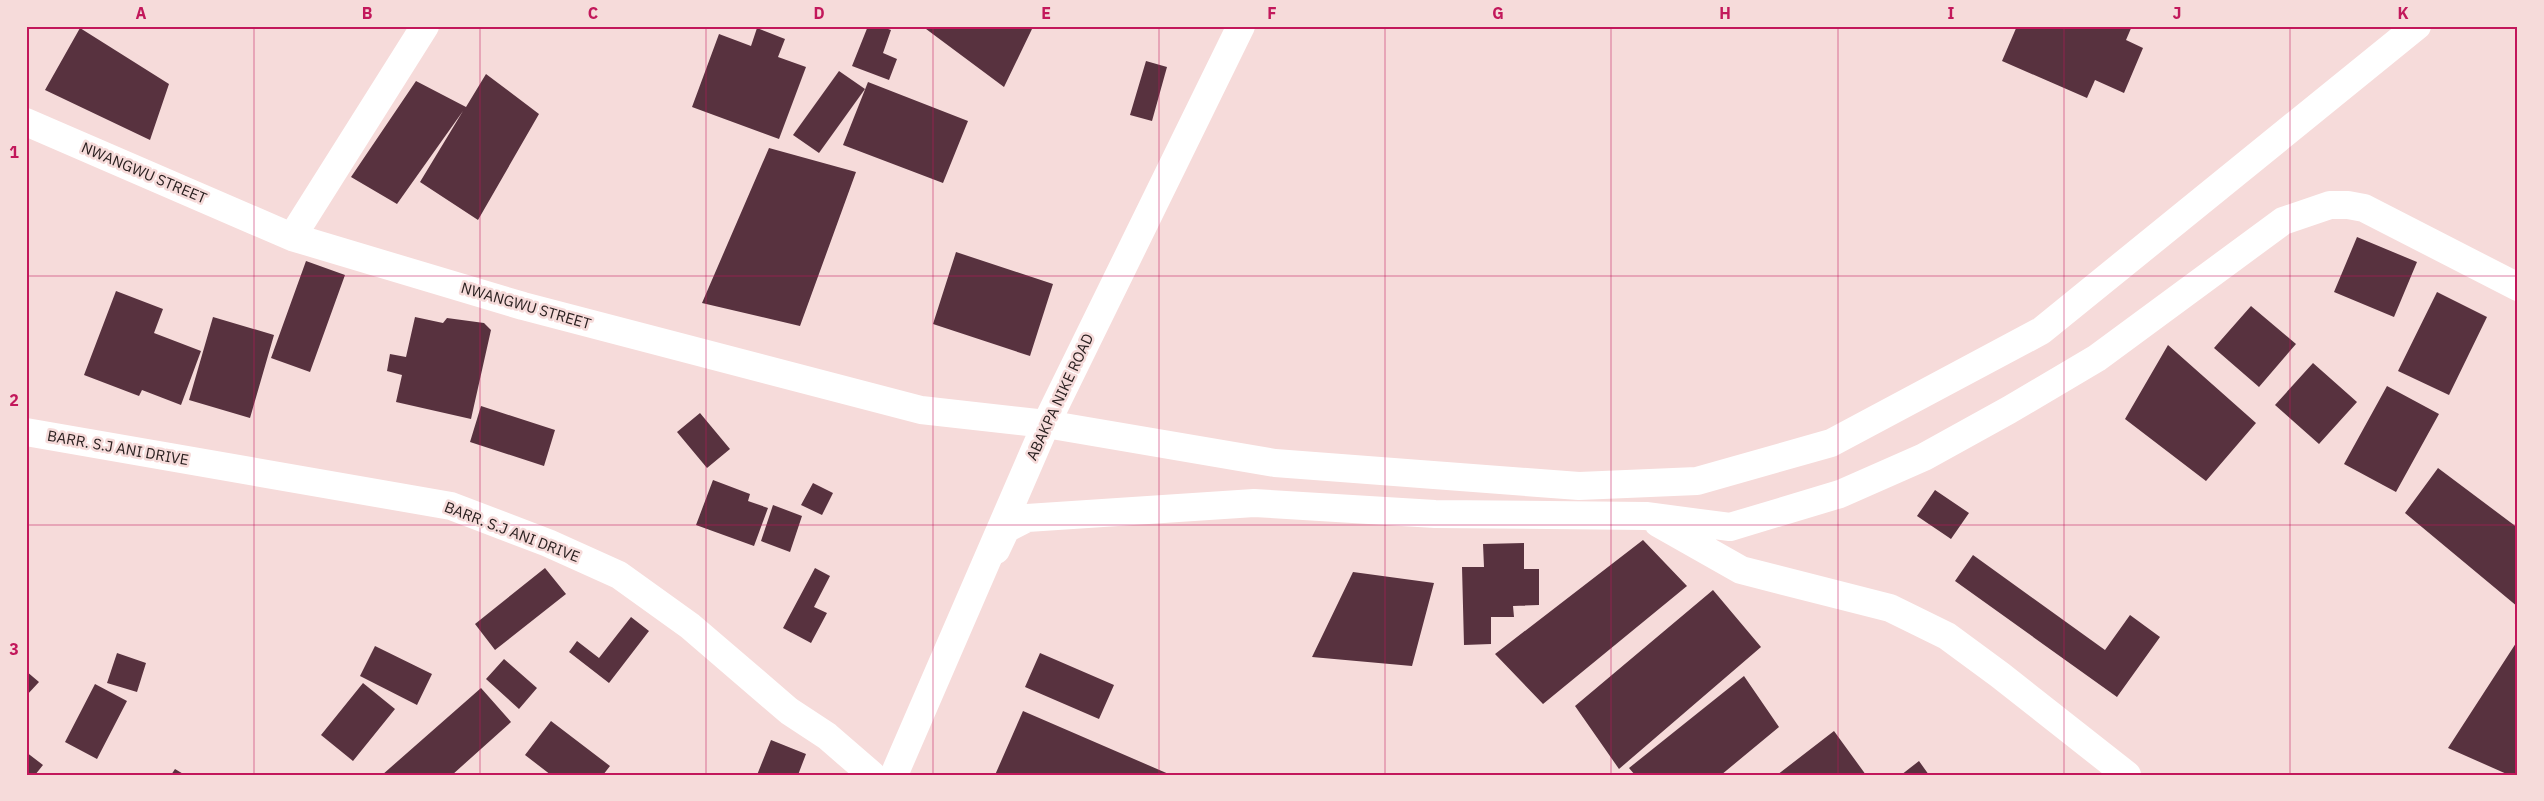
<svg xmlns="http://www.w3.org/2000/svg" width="2544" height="801" font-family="'IBM Plex Sans',sans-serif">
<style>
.building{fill:#58323f}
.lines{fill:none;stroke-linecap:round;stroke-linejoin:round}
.minor{stroke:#fff;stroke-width:28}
.major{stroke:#fff;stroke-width:28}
.grid{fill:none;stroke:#c2185b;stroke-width:1;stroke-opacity:0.55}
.labels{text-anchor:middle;stroke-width:5;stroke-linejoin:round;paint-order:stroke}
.street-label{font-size:15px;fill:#2b2121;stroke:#f6dbda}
.neatline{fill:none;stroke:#c2185b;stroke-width:2}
.grid-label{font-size:16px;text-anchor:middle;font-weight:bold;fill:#c2185b}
</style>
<rect width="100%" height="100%" fill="#f6dbda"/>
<path class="building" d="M 868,26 L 880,26 L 891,30 L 883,53 L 897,59 L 889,80 L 852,66 Z
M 922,26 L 1029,26 L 1032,29 L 1004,87 Z
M 2017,26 L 2132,26 L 2126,40 L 2143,48 L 2124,93 L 2095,80 L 2087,98 L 2002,61 Z
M 80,28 L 169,84 L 150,140 L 45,90 Z
M 757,28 L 785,39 L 778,57 L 806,67 L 779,139 L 692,107 L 719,34 L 751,46 Z
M 1146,61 L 1167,67 L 1152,121 L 1130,115 Z
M 839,71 L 865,89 L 819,153 L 793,135 Z
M 486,74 L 539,114 L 478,220 L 420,182 L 463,111 L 397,204 L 351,177 L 416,81 L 466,107 Z
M 868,82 L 968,121 L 943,183 L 843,145 Z
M 769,148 L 856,172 L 800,326 L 702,303 Z
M 2357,237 L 2417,262 L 2394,317 L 2334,292 Z
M 956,252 L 1053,284 L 1030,356 L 933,324 Z
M 306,261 L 345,275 L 310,372 L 271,358 Z
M 116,291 L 163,309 L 154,333 L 201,351 L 181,405 L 142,390 L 139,396 L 84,375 Z
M 2437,292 L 2487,317 L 2449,395 L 2398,371 Z
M 2251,306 L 2296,344 L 2259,387 L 2214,348 Z
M 213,317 L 274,335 L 250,418 L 189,400 Z
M 415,317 L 443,323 L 447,318 L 484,323 L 491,330 L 471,419 L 396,402 L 402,375 L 387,371 L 390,354 L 406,357 Z
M 2168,345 L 2256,423 L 2206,481 L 2125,419 Z
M 2313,363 L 2357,402 L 2319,444 L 2275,405 Z
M 2387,386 L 2439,414 L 2396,492 L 2344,464 Z
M 481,406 L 555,430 L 544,466 L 470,442 Z
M 700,413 L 730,449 L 707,468 L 677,432 Z
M 2438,468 L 2518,528 L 2518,607 L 2405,513 Z
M 713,480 L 750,494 L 748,501 L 768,508 L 754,546 L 696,525 Z
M 813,483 L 833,493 L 822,515 L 801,505 Z
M 1935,490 L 1969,513 L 1951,539 L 1917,516 Z
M 773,505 L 802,516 L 790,552 L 761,541 Z
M 1643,540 L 1687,586 L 1543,704 L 1495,654 Z
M 1524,543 L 1524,569 L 1539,569 L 1539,605 L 1513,606 L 1514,617 L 1491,617 L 1491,644 L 1464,645 L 1462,567 L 1484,567 L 1483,544 Z
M 1973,555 L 2105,650 L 2130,615 L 2160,637 L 2117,697 L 1955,581 Z
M 545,568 L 566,594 L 495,650 L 475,624 Z
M 815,568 L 830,576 L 814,607 L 827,613 L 811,643 L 783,628 Z
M 1353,572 L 1434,583 L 1412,666 L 1312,657 Z
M 1713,590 L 1761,647 L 1619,769 L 1575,706 Z
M 631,617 L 649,631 L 609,683 L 569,652 L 577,641 L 599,658 Z
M 2518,640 L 2518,775 L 2509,775 L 2448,748 Z
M 375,646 L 432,674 L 417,705 L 360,676 Z
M 117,653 L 146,663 L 137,692 L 107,683 Z
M 1040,653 L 1114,685 L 1099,719 L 1025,687 Z
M 504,659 L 537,688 L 519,709 L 486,679 Z
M 26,671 L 39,682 L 26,696 Z
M 1744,676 L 1779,727 L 1721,775 L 1635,775 L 1629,768 Z
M 363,683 L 395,709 L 353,761 L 321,735 Z
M 95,684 L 127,701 L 97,759 L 65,742 Z
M 481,688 L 511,722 L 452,775 L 382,775 Z
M 1023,711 L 1171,775 L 995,775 Z
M 551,721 L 610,766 L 603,775 L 551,775 L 525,755 Z
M 1834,731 L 1866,775 L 1777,775 Z
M 771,740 L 806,754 L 798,775 L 757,775 Z
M 26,752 L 43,765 L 35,775 L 26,775 Z
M 1919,761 L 1929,775 L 1901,775 Z
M 175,769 L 185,775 L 171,775 Z"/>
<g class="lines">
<path class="minor" d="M 26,122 L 292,237 L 523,306 L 921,410 L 1046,424 L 1275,463 L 1579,486 L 1697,481 L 1831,443 L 2041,331 L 2417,26
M 292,237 L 425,26
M 26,432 L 451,506 L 548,543 L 619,575 L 690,626 L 789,711 L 827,736 L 872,775
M 1658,523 L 1741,570 L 1890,608 L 1947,636 L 2000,675 L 2127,775
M 996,550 L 1006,529 L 1027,518 L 1254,503 L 1435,514 L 1646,516 L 1730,527 L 1840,494 L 1924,457 L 2009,410 L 2097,358 L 2283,221 L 2330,205 L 2348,205 L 2364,208 L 2518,287"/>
<path class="major" d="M 894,775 L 1046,424 L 1241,26"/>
</g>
<path class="grid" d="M 254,26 L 254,775M 480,26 L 480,775M 706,26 L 706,775M 933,26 L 933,775M 1159,26 L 1159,775M 1385,26 L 1385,775M 1611,26 L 1611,775M 1838,26 L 1838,775M 2064,26 L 2064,775M 2290,26 L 2290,775M 26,276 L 2518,276M 26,525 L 2518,525"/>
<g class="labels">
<g class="street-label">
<text transform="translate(144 173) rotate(23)" y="5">NWANGWU STREET</text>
<text transform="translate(526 306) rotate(16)" y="5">NWANGWU STREET</text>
<text transform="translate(1060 397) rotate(-65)" y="5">ABAKPA NIKE ROAD</text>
<text transform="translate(118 448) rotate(10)" y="5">BARR. S.J ANI DRIVE</text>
<text transform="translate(512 532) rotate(21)" y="5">BARR. S.J ANI DRIVE</text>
</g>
</g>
<rect width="2544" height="801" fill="none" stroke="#f6dbda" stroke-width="55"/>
<rect x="28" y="28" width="2488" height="746" class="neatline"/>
<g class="grid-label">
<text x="141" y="19">A</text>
<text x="367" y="19">B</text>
<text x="593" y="19">C</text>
<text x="819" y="19">D</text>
<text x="1046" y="19">E</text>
<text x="1272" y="19">F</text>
<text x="1498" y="19">G</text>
<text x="1725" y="19">H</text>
<text x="1951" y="19">I</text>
<text x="2177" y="19">J</text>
<text x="2403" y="19">K</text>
<text x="14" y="158">1</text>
<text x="14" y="406">2</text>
<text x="14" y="655">3</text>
</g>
</svg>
